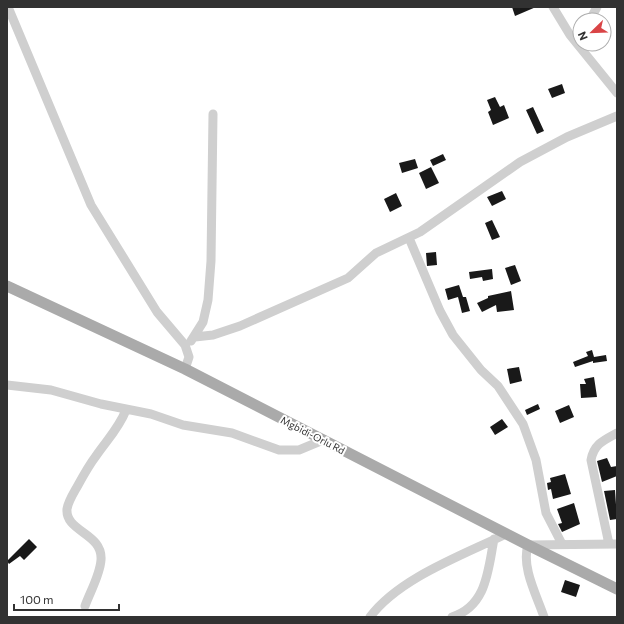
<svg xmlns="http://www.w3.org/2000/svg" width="624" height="624" font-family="Commissioner,sans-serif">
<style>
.building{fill:#191919}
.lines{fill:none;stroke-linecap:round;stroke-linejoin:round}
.minor{stroke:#cfcfcf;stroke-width:9}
.major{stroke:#aaa;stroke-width:11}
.labels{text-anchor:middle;stroke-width:4;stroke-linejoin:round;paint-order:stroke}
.street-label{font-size:10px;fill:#323232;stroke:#fff}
</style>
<rect width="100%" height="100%" fill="#fff"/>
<path class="building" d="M 512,7 L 536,7 L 515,16 Z
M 562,84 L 565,93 L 552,98 L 548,89 Z
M 495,97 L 500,107 L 504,105 L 509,118 L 493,125 L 488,112 L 491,110 L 487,100 Z
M 533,107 L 544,131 L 537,134 L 526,110 Z
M 443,154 L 446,160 L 433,166 L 430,160 Z
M 415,159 L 418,168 L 402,173 L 399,163 Z
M 431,167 L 439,183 L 426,189 L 419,173 Z
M 502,191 L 506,199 L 492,206 L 487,197 Z
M 396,193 L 402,206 L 390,212 L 384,199 Z
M 492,220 L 500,237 L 492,240 L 485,223 Z
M 436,252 L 437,265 L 427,266 L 426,253 Z
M 515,265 L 521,281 L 511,285 L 505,268 Z
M 492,269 L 493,279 L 483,281 L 482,277 L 470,279 L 469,272 Z
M 459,285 L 463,297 L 466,297 L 470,311 L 462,313 L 458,297 L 448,300 L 445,289 Z
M 511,291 L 514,310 L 497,312 L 496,305 L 482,312 L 477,303 L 488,298 L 488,296 Z
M 592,350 L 594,357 L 606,355 L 607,361 L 593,363 L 593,361 L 575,367 L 573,362 L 588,356 L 586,352 Z
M 519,367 L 522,381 L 510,384 L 507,369 Z
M 594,377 L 597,397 L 581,398 L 580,384 L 586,384 L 584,379 Z
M 538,404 L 540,409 L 527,415 L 525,410 Z
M 569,405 L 574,417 L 560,423 L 555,411 Z
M 502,419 L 508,427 L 495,435 L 490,427 Z
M 607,458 L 611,467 L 617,466 L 617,476 L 602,482 L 597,461 Z
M 565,474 L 571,494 L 553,499 L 551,489 L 548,490 L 547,483 L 551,482 L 550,478 Z
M 615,490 L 617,519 L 610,520 L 604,491 Z
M 574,503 L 580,524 L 562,532 L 558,524 L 562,523 L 557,509 Z
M 29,539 L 37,547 L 24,560 L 20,556 L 9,564 L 7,561 Z
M 565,580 L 580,585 L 576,597 L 561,592 Z"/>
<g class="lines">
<path class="minor" d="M 8,7 L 91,205 L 157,312 L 185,345 L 189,357 L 185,369
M 553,7 L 570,35 L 617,93
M 590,20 L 597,7
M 409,238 L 440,311 L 453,335 L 481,370 L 498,386 L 523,424 L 536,460 L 546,513 L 562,544
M 195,337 L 213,335 L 240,326 L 348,278 L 376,253 L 420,232 L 520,162 L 567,137 L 617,116
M 191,341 L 203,322 L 208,300 L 211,261 L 213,114
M 7,385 L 51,390 L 101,404 L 151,414 L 183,425 L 232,433 L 279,450 L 299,450 L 323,440
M 609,544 L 591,460 C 594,444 604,440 617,433
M 85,606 C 90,592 100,575 101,560 C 103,533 65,532 67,509 C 68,502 73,494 77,487 C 83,476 89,465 96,456 C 107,440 119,428 126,410
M 370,617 C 399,578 463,555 506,534
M 452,617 C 487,606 488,570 494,539
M 544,617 C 537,596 521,567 528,545 L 617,544"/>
<path class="major" d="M 7,286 L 185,369 L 528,545 L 617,589"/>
</g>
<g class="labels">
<g class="street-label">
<text transform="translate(313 435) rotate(27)" y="4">Mgbidi-Orlu Rd</text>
</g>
</g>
<rect width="624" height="624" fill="none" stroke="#323232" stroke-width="16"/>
<g transform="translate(592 32) rotate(247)"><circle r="19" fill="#ffffff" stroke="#adadad"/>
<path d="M0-3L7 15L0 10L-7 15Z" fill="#d94446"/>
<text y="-6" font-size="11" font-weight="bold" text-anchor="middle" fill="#323232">N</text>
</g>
<path d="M14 604v6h105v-6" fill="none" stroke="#323232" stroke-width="2"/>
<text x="20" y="604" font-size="12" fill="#323232" stroke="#ffffff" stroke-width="3" paint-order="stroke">100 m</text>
</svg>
